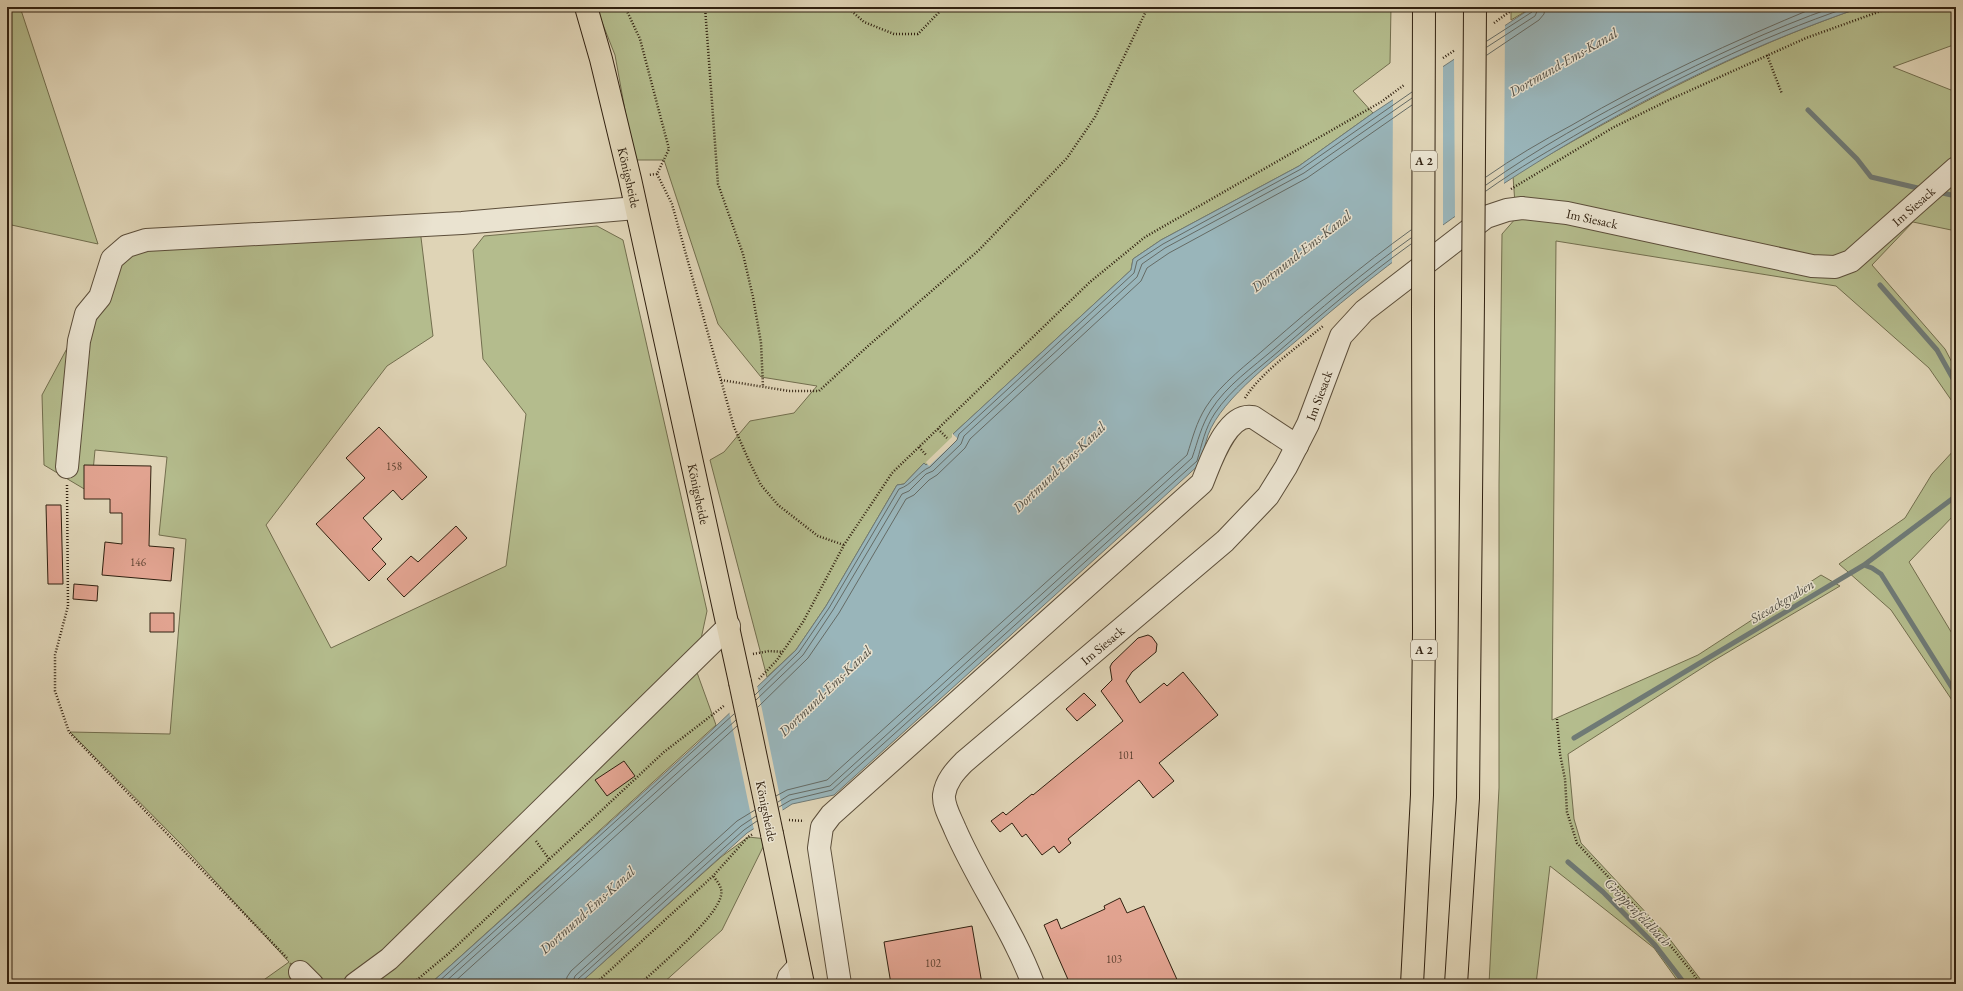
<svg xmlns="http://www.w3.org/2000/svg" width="1963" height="991" font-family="'EB Garamond',serif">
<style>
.green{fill:#b4bc8d;stroke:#726e4e}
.water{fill:#99b5ba;stroke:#6f7a76}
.pier{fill:#dfd4b6}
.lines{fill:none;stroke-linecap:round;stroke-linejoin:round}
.shore{stroke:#656b65;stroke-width:1}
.stream{stroke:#6f7a76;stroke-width:5}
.building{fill:#e1a390;stroke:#312110}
.minor-casing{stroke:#5c4e3a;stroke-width:24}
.major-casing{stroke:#312110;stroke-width:24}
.highway-casing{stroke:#312110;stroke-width:24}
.path{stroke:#312110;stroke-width:2.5;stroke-dasharray:1 2;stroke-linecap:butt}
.minor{stroke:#eae3d0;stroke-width:22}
.major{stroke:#dfd4b6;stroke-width:22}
.highway{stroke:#dfd4b6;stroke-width:22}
.major-bridge-casing{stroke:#312110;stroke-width:24;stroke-linecap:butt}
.highway-bridge-casing{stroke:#312110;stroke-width:24;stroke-linecap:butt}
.major-bridge{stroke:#dfd4b6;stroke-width:22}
.highway-bridge{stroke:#dfd4b6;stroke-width:22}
.labels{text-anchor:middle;stroke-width:3;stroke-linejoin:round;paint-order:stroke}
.number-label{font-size:11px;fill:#5d4230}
.shield{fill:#eae3d0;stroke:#685b4a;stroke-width:1}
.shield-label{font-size:12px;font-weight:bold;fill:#312110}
.street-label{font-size:13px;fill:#312110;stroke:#eae3d0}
.water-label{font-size:14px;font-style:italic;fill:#504d43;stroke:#eae3d0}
</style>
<rect width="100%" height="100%" fill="#dfd4b6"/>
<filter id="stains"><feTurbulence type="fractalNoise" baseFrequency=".005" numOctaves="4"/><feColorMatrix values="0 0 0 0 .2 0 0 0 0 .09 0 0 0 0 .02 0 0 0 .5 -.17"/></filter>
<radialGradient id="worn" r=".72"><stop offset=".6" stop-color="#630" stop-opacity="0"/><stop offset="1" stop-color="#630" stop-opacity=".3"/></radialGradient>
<path class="green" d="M 7,7 L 20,7 L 98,244 L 7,224 Z
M 596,7 L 1391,7 L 1390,63 L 1353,91 L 1373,113 L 1299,166 L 1161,240 L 1133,259 L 1131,270 L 953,434 L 955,437 L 926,465 L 924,463 L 904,484 L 897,485 L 826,606 L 796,650 L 767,677 L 710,460 L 724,452 L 750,421 L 794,413 L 817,386 L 761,377 L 718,324 L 664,160 L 634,160 L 615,55 Z
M 1511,7 L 1533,7 L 1511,20 Z
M 1862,7 L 1956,7 L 1956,44 L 1893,67 L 1956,92 L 1956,231 L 1913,222 L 1872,265 L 1945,349 L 1956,370 L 1956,407 L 1929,368 L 1836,286 L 1556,241 L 1552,720 L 1698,655 L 1821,575 L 1840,586 L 1713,661 L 1568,754 L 1574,819 L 1581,843 L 1665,933 L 1704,984 L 1680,984 L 1654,948 L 1550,866 L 1536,984 L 1489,984 L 1499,788 L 1499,484 L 1502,234 L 1516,218 L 1513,176 C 1624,110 1739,49 1862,7 Z
M 419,221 L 433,336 L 387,366 L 266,525 L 331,648 L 506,566 L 526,414 L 483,359 L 473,250 L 484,236 L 597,226 L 623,240 L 707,611 L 695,667 L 716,725 L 430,984 L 307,984 L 314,976 L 290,963 L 294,984 L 258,984 L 289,962 L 182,845 L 70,732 L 170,734 L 186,539 L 159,535 L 167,457 L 95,450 L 91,493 L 44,465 L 42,395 L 86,313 L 127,247 Z
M 1956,448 L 1956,513 L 1909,562 L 1956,640 L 1956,706 L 1891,610 L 1839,564 L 1905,518 L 1932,474 Z
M 748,837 L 767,839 L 722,930 L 662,984 L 579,984 L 721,857 Z"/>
<path class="water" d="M 1533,7 L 1862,7 C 1659,77 1472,190 1310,329 C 1280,356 1222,397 1208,435 C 1205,444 1203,454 1201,463 L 834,795 L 792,804 L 747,833 L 579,984 L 430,984 L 696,745 L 796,650 L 826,606 L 897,485 L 904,484 L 924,463 L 926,465 L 955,437 L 953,434 L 1131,270 L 1133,259 L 1161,240 L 1299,166 L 1373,113 Z"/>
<path class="pier" d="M 1505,22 L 1504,185 L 1455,220 L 1454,56 Z
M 1443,63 L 1443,228 L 1392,265 L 1393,97 Z
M 952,433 L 958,439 L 929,466 L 925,461 L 926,462 L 952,437 Z
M 757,685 L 783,812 L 754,830 L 729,711 Z"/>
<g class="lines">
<path class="shore" d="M 1487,41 L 1532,12 L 1534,7
M 1487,47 L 1535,16 L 1539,7
M 1487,55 L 1539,20 L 1544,14 L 1545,7
M 1486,177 C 1513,158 1542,141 1572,125 C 1650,79 1732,42 1816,7
M 1486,185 C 1538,148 1594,117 1651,88 C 1710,58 1771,29 1834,7
M 1486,191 C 1518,168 1552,149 1586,129 C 1670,81 1758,38 1849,7
M 755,695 L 799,652 L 829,608 L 899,489 C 912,485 918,472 930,467 L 957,440 L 959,434 L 1134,273 L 1137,261 L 1163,244 L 1301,169 L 1412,92
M 756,700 L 803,655 L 833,610 L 902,494 L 909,491 L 926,474 L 933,471 L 961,444 L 964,436 L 1137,277 L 1142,264 L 1165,248 L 1304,173 L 1412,98
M 758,707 L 808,658 L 839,613 L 906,499 L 914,495 L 929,480 L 937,475 L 965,448 L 970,439 L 1141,281 L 1147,268 L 1169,253 L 1307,178 L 1412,105
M 776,796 L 787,790 L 827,780 L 1187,455 C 1193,437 1196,423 1206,407 C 1221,383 1248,364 1269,345 C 1315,305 1361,266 1411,230
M 778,802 L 789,795 L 830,786 L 1192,458 C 1198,441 1201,426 1211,410 C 1226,386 1253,367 1274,349 C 1319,310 1363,272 1411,238
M 779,807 L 791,800 L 832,790 L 1197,461 C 1202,444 1205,428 1215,413 C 1231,389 1257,370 1279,351 C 1322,314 1365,277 1411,244
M 436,984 L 734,714
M 443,984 L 736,720
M 452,984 L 737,726
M 566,984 L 567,977 L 571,971 L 737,821 L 755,810
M 572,984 L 575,976 L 741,826 L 756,816
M 577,984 L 578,979 L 744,830 L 757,821"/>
<path class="stream" d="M 1808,110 L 1857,159 L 1871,177 L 1922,189
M 1938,192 L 1956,196
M 1880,285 L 1937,350 L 1956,384
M 1864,565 L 1956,496
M 1574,738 L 1864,565 L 1872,568 L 1881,574 L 1956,694
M 1568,862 L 1603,892 L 1655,945 L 1685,984"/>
</g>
<path class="building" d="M 379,427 L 427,477 L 402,500 L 393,490 L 363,518 L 382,539 L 372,549 L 386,564 L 369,581 L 316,524 L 365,478 L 346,458 Z
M 84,465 L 151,466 L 149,546 L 174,548 L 171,581 L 102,575 L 105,542 L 122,544 L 122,513 L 110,513 L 110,499 L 84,499 Z
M 46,505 L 61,505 L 63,584 L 48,584 Z
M 456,526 L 467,538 L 404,597 L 387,579 L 411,556 L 418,562 Z
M 74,584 L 98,586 L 97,601 L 73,599 Z
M 150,613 L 174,613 L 174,632 L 150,632 Z
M 1148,635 L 1152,637 L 1157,644 L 1156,652 L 1132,672 L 1126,681 L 1140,703 L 1164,683 L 1167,686 L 1183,672 L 1218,715 L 1159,763 L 1174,781 L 1153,798 L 1139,780 L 1068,839 L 1071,843 L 1059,853 L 1054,846 L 1042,855 L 1026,834 L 1022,837 L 1012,823 L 1000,832 L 991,821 L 1003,812 L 1006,815 L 1032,794 L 1033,795 L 1123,721 L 1101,691 L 1112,680 L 1110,667 L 1112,663 L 1138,638 Z
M 1084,693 L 1096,705 L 1077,721 L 1066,709 Z
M 624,761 L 635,776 L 607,796 L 595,780 Z
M 1120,898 L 1127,913 L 1144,906 L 1179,984 L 1070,984 L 1044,925 L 1057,919 L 1061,929 L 1105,909 L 1104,906 Z
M 972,926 L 982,984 L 891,984 L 884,942 Z"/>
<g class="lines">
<defs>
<g id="minor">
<path d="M 67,467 L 79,341 L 86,314 L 100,297 L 112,259 L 127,246 L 146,240 L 462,223 L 636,208"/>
<path d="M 300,972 L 312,984"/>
<path d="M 355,984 L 389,959 L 729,626"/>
<path d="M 787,984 L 789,977 L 799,966"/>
<path d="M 840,984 L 819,848 L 822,827 L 831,815 L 1202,483 C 1210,464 1226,412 1253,417 L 1297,446"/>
<path id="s1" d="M 1033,984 C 1013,930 978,882 955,829 C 951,819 943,806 944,795 C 946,781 955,771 964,762 L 1225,541 L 1268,496 L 1286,467 L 1308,424 L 1341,336 L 1364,311 L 1486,217 L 1507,210 L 1522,208 L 1567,213 L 1812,266 L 1835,267 L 1851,261 L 1956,168"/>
</g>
<g id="major">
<path id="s2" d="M 586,7 L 601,59 L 630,179 L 740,682"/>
<path d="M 772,834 L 803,984"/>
</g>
<path id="highway" d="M 1412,984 L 1422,795 L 1424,632 L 1423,315
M 1456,984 L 1468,798 L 1473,299"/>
</defs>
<use href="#minor" class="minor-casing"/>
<use href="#major" class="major-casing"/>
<use href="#highway" class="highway-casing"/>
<path class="path" d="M 625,7 L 640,39 L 669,149 L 657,174 L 648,175
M 705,7 L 718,184 L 743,254 L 753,297 L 761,343 L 763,387
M 847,7 L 864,22 L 894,34 L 918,34 L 944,7
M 1494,23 L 1516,7
M 1767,55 L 1782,94
M 1443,58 L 1455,50
M 657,174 L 672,204 L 734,427 L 750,463 L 761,485 L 778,505 L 818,536 L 844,545
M 1511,189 L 1614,127 L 1669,100 L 1806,38 L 1892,7
M 721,380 L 789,391 L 819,391 L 868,346 L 979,250 L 1067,158 L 1095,117 L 1148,7
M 1245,398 C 1263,370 1298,347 1323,326
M 938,429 L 947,438
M 919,447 L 927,456
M 67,485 L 68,606 L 55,655 L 55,691 L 69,732 L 287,958
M 753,654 L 769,651 L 783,652
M 759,679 L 777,660 L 803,622 L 844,545 L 892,473 L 1090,282 L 1145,237 L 1381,102 L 1404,85
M 1557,719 L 1560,754 L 1565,779 L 1567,812 L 1577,843 L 1660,933 L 1692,972 L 1700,984
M 789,820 L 804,821
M 536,841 L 549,859
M 412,984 L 448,954 L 664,752 L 725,705
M 595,984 L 713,876 L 748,837 L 753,834
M 640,984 C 658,967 718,917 721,895 C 723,888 717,881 713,876"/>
<use href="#minor" class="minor"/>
<use href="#major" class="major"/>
<use href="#highway" class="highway"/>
<defs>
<path id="major-bridge" d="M 740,682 L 772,834"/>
<path id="highway-bridge" d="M 1473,299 L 1475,7
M 1423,315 L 1424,7"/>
</defs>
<use href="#major-bridge" class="major-bridge-casing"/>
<use href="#highway-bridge" class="highway-bridge-casing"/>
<use href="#major-bridge" class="major-bridge"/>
<use href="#highway-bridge" class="highway-bridge"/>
</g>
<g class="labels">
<g class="number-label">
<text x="394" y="470">158</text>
<text x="138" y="566">146</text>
<text x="1126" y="759">101</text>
<text x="1114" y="963">103</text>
<text x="933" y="967">102</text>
</g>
<g class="shield">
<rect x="1411" y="151" width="26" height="20" rx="3"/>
<rect x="1411" y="640" width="26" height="20" rx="3"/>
</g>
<g class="shield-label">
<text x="1424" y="165">A 2</text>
<text x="1424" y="654">A 2</text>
</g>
<g class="street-label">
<text dy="5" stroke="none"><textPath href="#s2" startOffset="176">Königsheide</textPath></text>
<text dy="5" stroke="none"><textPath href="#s1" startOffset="1474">Im Siesack</textPath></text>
<text dy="5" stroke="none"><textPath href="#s1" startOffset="1126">Im Siesack</textPath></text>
<text dy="5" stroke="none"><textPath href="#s1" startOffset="766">Im Siesack</textPath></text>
<text dy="5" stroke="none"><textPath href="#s2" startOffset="500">Königsheide</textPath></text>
<text dy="5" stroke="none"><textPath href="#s1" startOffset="430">Im Siesack</textPath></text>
<text transform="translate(767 811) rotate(78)" y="5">Königsheide</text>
</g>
<g class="water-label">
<text transform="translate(1563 62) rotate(-30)" y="5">Dortmund-Ems-Kanal</text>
<text transform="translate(1301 251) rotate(-38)" y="5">Dortmund-Ems-Kanal</text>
<text transform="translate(1059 467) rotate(-44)" y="5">Dortmund-Ems-Kanal</text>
<text transform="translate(1782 601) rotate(-31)" y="5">Siesackgraben</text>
<text transform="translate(825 691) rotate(-44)" y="5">Dortmund-Ems-Kanal</text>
<text transform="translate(587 910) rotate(-42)" y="5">Dortmund-Ems-Kanal</text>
<text transform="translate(1638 912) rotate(46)" y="5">Groppenfeldbach</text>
</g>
</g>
<rect width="1963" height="991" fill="none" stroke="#dfd4b6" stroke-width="24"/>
<rect x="8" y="8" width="1947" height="975" fill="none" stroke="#312110" stroke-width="2"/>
<rect x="12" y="12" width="1939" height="967" fill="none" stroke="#312110"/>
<rect width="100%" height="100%" filter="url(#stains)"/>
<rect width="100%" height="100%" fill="url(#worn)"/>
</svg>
